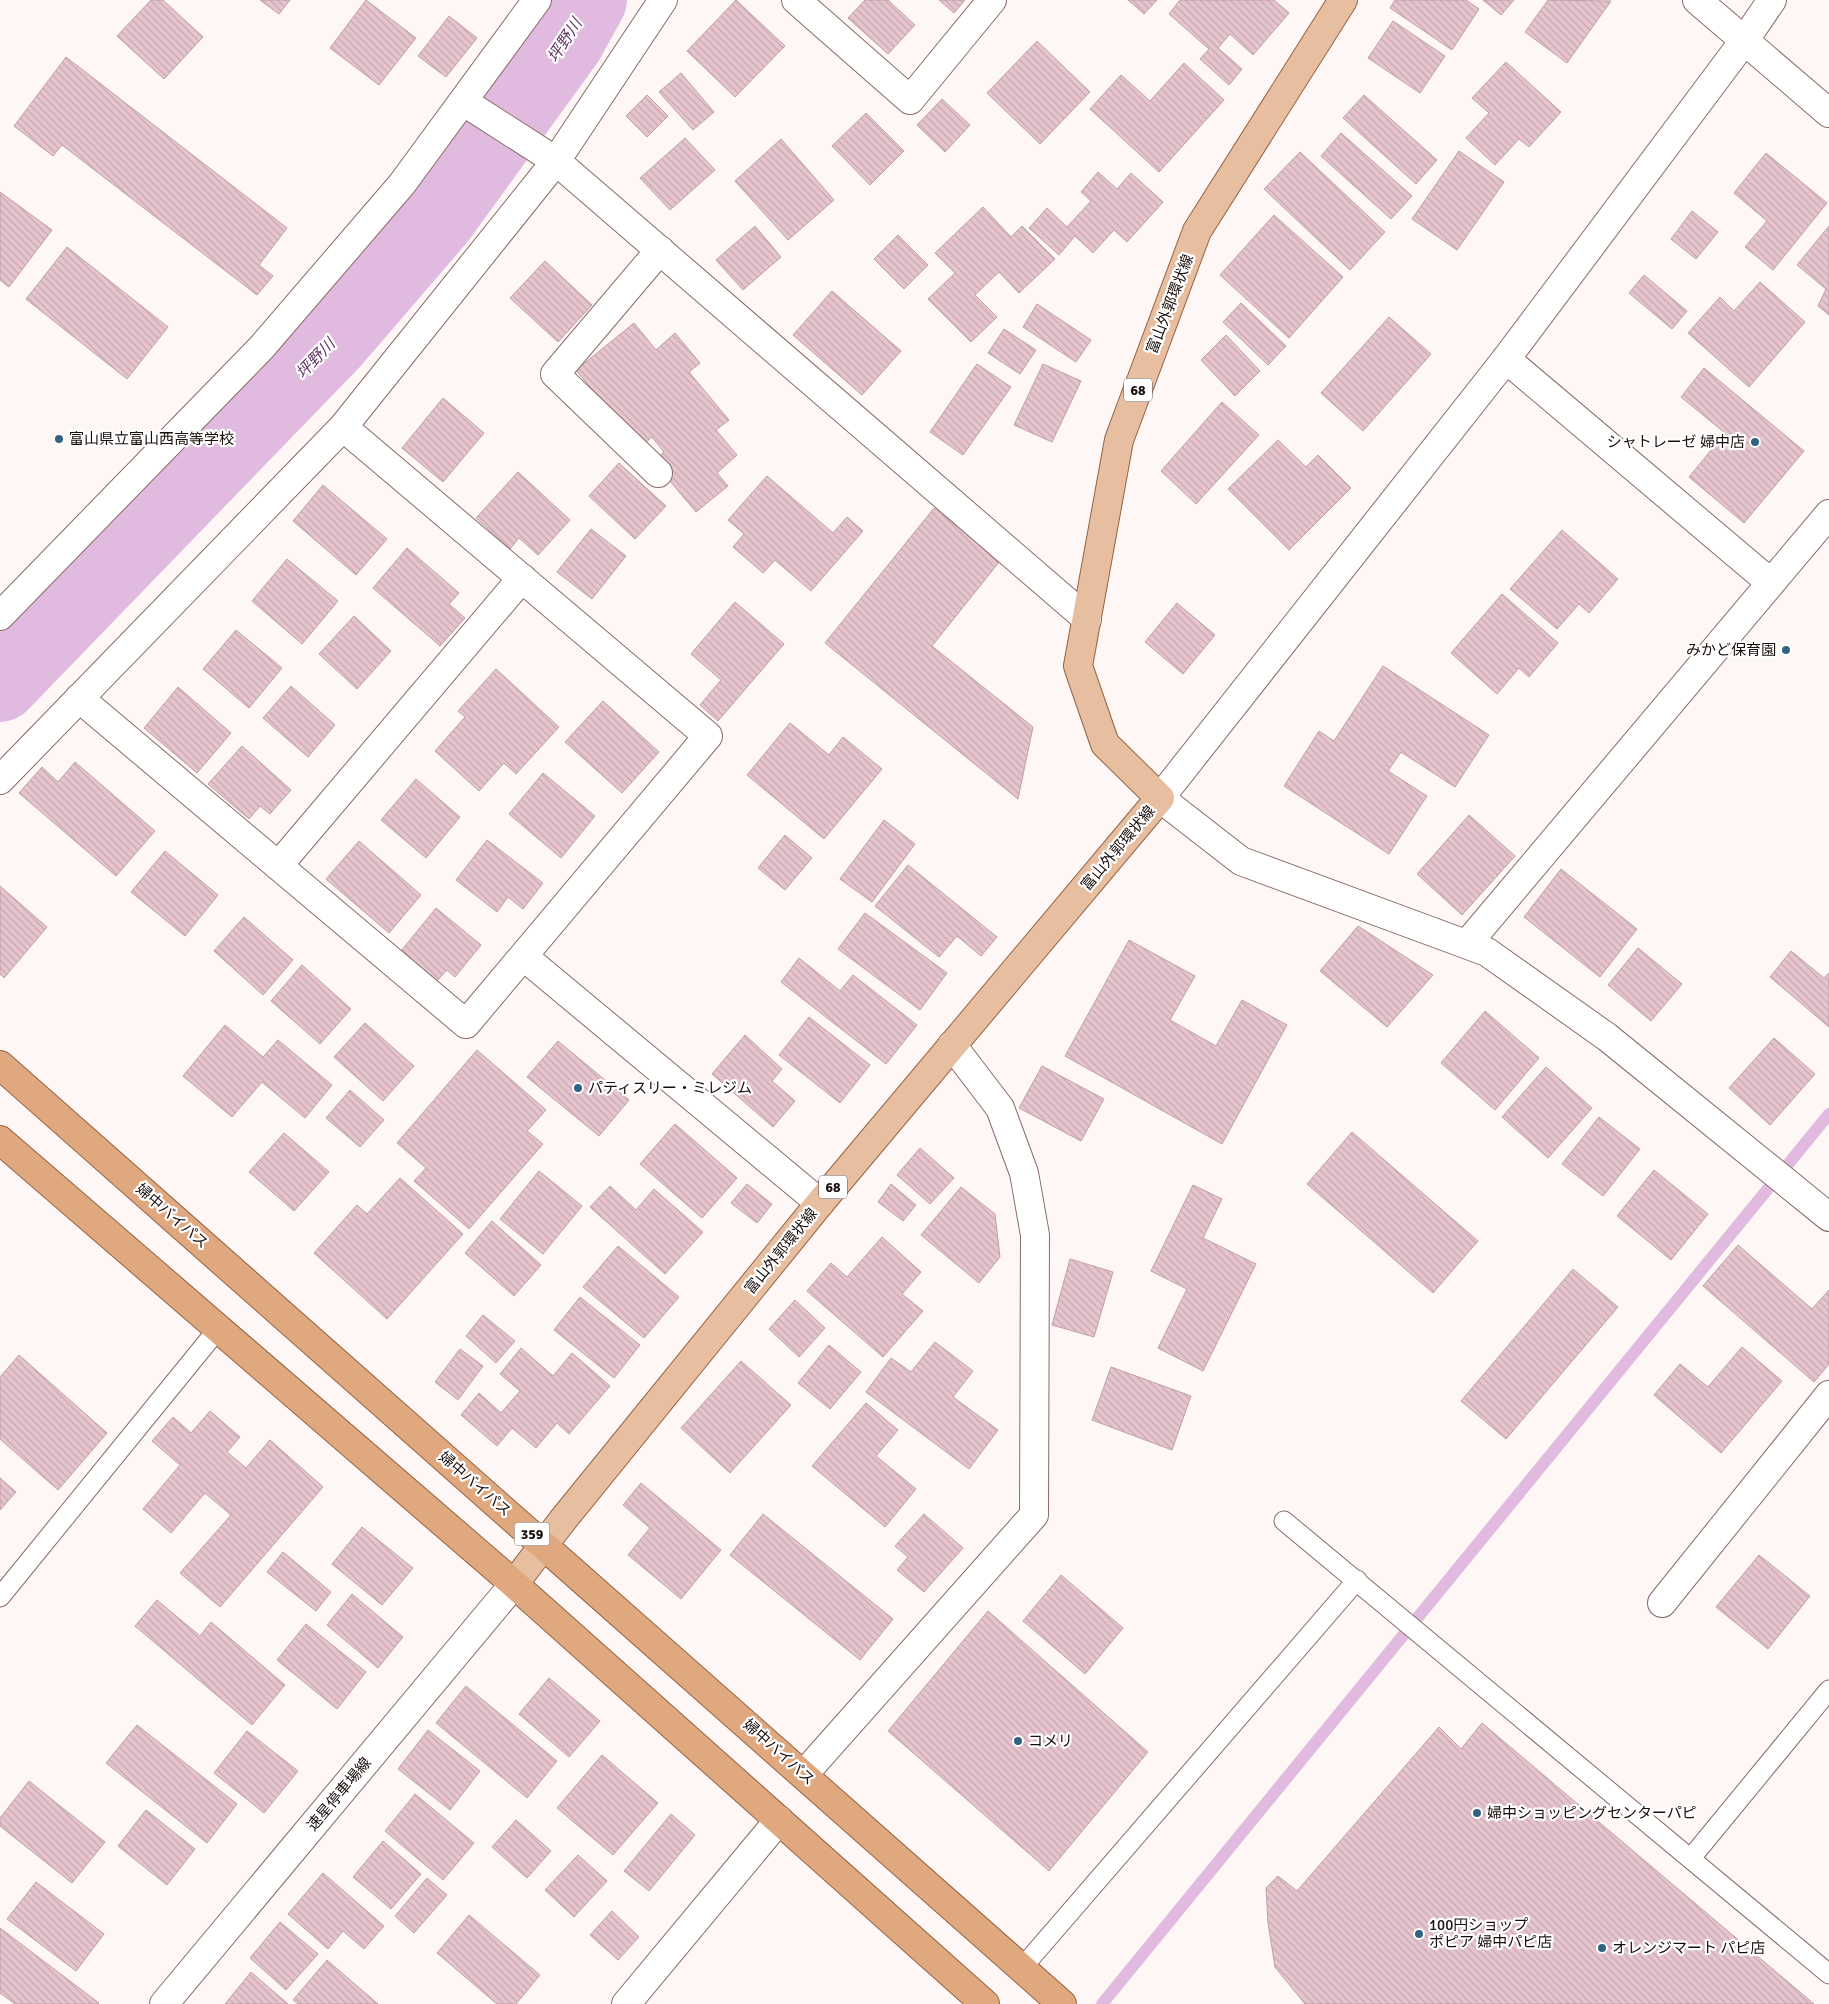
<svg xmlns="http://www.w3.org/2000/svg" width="1829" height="2004" font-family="Signika,'Noto Sans JP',sans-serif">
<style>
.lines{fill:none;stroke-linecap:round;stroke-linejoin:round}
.stream{stroke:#e0bbdf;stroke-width:12}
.river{stroke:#e0bbdf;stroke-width:76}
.building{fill:url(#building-back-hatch);stroke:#bfa0a9}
.service-casing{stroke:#896b67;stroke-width:21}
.minor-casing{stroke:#896b67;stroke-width:30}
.tertiary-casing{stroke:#896b67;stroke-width:30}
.secondary-casing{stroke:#896b67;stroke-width:30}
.primary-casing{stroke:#946342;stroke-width:30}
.trunk-casing{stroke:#946342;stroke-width:30}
.service{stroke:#fff;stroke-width:19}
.minor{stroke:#fff;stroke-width:28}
.tertiary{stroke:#fff;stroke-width:28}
.secondary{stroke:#fff;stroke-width:28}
.primary{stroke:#e7be9f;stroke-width:28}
.trunk{stroke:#dfa87f;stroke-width:28}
.poi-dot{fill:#326281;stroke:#fff;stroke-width:2}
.labels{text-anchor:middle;stroke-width:4.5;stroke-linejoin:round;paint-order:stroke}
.shield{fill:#fff;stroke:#5d5654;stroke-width:1}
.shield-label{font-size:14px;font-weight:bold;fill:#180d0b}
.street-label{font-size:15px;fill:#180d0b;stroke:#fff}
.poi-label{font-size:15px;fill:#180d0b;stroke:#fff;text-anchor:start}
.water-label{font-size:16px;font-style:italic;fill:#623462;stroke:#fff}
</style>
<defs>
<pattern id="building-back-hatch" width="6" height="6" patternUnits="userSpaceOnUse" patternTransform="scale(1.25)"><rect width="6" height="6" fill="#e6c5cf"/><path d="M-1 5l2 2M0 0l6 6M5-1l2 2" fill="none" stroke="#c5a8b0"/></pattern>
</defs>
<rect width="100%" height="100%" fill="#fef7f6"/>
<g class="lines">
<path class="stream" d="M 1102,2004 L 1829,1114"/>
<path class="river" d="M 0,684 L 333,340 L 438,218 L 567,40 L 589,0"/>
</g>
<path class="building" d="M 151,0 L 163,0 L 203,37 L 164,79 L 117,36 Z
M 260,0 L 290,0 L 279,14 Z
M 366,0 L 416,38 L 379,85 L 330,48 Z
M 736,0 L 785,46 L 735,97 L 687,51 Z
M 865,0 L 888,0 L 915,25 L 888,54 L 848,18 Z
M 939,0 L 965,0 L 954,13 Z
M 1128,0 L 1157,0 L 1144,14 Z
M 1180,0 L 1274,0 L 1289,13 L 1253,55 L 1230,34 L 1218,48 L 1242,69 L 1229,85 L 1200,59 L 1209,49 L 1169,14 Z
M 1395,0 L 1466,0 L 1479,9 L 1452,50 L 1390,8 Z
M 1483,0 L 1514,0 L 1501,15 Z
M 1548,0 L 1611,1 L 1567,63 L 1525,32 Z
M 449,16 L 477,38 L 446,77 L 418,56 Z
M 1393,21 L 1445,56 L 1420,93 L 1368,58 Z
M 1037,41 L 1090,92 L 1040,144 L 987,93 Z
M 66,57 L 287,228 L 259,265 L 273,276 L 257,295 L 62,145 L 53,156 L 14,126 Z
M 1506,62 L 1561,112 L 1529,147 L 1519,139 L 1495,165 L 1466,138 L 1489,113 L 1472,98 Z
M 1184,63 L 1224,100 L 1159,172 L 1090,109 L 1121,75 L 1150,101 Z
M 681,73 L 714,112 L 693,130 L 659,92 Z
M 647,95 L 668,116 L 647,137 L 626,116 Z
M 1364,95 L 1437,160 L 1416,184 L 1343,118 Z
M 942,99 L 970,125 L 945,152 L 917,125 Z
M 866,113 L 904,151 L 870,185 L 832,146 Z
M 1341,133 L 1412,196 L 1391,219 L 1321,156 Z
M 685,138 L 715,170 L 670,210 L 640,178 Z
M 781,139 L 834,200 L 788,240 L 735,181 Z
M 1459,151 L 1504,182 L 1457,250 L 1412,219 Z
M 1300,152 L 1385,232 L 1350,270 L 1264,189 Z
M 1766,153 L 1827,203 L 1773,270 L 1745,247 L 1767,221 L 1734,193 Z
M 1098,172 L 1117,189 L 1131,173 L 1163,202 L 1127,242 L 1114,230 L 1093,253 L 1075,236 L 1059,255 L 1029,228 L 1047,208 L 1067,227 L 1091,201 L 1081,192 Z
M 0,192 L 52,230 L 9,287 L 0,280 Z
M 983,207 L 1011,237 L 1022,226 L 1055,259 L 1019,293 L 999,272 L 975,295 L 997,317 L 971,342 L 928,299 L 955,273 L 935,253 Z
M 1692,211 L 1718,232 L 1696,259 L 1671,239 Z
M 1274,215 L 1343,277 L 1289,338 L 1220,275 Z
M 755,226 L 781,257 L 743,290 L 716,260 Z
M 1829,226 L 1829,315 L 1818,306 L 1826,289 L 1797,265 Z
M 898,235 L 928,265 L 904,289 L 874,259 Z
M 67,247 L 168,327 L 127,379 L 26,299 Z
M 545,261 L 592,305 L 558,342 L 510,298 Z
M 1644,275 L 1687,311 L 1672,329 L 1629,293 Z
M 1760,282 L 1805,322 L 1749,387 L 1688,333 L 1720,297 L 1734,311 Z
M 832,291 L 901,351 L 862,395 L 793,335 Z
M 1241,303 L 1286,346 L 1268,365 L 1223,322 Z
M 1037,304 L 1091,340 L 1076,362 L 1023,327 Z
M 1389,317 L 1431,354 L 1363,431 L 1321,393 Z
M 634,323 L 656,350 L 675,333 L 700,363 L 689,372 L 729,420 L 716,430 L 737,455 L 717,473 L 728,486 L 696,512 L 653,461 L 664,452 L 652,437 L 640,447 L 576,370 Z
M 1004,329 L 1036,350 L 1020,374 L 988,353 Z
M 1226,335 L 1260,371 L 1235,396 L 1201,360 Z
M 977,364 L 1011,387 L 963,455 L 930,432 Z
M 1043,364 L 1081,381 L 1052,442 L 1014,425 Z
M 1704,368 L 1804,451 L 1744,523 L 1689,477 L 1725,433 L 1681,397 Z
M 443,398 L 484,433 L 443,482 L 402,448 Z
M 1222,402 L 1259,435 L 1196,504 L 1161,471 Z
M 1278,440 L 1306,467 L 1318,455 L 1351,488 L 1289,550 L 1228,489 Z
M 619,463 L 666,506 L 635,539 L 589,496 Z
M 518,472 L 570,520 L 538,555 L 519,538 L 510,549 L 476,518 Z
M 767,476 L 833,533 L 847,517 L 863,531 L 811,591 L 775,560 L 763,573 L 733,547 L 744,534 L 728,520 Z
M 323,485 L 387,539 L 356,575 L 293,521 Z
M 934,508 L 1000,561 L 932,646 L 1033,727 L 1018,799 L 825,643 Z
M 591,529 L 626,556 L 592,599 L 557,572 Z
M 1562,530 L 1618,579 L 1589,613 L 1579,604 L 1557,629 L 1510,589 Z
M 407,548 L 459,593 L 449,604 L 465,618 L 440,646 L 373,588 Z
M 287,559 L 338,601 L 302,644 L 252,601 Z
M 1502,594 L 1558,643 L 1529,677 L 1519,668 L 1497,694 L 1451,653 Z
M 735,602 L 784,644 L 718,721 L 700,705 L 721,680 L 691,654 Z
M 1177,603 L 1215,635 L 1183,674 L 1145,642 Z
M 354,616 L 391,651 L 357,689 L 319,654 Z
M 236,630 L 282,668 L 249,708 L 203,669 Z
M 1383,666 L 1489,735 L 1455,787 L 1401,752 L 1388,771 L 1427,796 L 1389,854 L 1284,786 L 1319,731 L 1334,741 Z
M 496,669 L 559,727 L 516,774 L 504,763 L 479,791 L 435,751 L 465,717 L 458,711 Z
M 291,686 L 335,725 L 308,757 L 263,718 Z
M 178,687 L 231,733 L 197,773 L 144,728 Z
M 603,701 L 659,752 L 622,793 L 565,742 Z
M 790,723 L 829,755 L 843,737 L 882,769 L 824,839 L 747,775 Z
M 242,746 L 291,790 L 270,814 L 260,806 L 249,819 L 208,784 Z
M 75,762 L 155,831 L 116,876 L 19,793 L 42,767 L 58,782 Z
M 543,773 L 595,816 L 561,858 L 509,814 Z
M 416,779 L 460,817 L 426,858 L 381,820 Z
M 1469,815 L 1515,856 L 1462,915 L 1417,874 Z
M 884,820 L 915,844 L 872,902 L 840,879 Z
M 785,835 L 812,858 L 785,890 L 758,868 Z
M 487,840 L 543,883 L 523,909 L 508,897 L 497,912 L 456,880 Z
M 359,841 L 421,895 L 389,933 L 326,879 Z
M 165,851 L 218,895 L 185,936 L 131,892 Z
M 908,865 L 997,937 L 981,956 L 957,936 L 939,957 L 875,906 Z
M 1561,869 L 1637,929 L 1600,977 L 1524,917 Z
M 0,886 L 47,927 L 4,978 L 0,974 Z
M 436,908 L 481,945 L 455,977 L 447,970 L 437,981 L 401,951 Z
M 865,913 L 947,973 L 920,1010 L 838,949 Z
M 244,917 L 293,960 L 263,995 L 214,951 Z
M 1358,926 L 1433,975 L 1387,1027 L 1320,971 Z
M 1129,940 L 1195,976 L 1170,1020 L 1216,1046 L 1242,1000 L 1287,1025 L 1222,1144 L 1065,1056 Z
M 1638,948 L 1682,984 L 1651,1021 L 1608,985 Z
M 1791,951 L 1824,978 L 1829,973 L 1829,1027 L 1770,977 Z
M 799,958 L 840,991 L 853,975 L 917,1025 L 886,1064 L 781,982 Z
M 302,965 L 351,1009 L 320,1044 L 271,1001 Z
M 1485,1011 L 1539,1058 L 1495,1110 L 1441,1063 Z
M 809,1017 L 870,1065 L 840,1103 L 779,1055 Z
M 365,1023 L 414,1066 L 383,1101 L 334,1057 Z
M 225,1025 L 263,1057 L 278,1040 L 332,1085 L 305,1118 L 262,1082 L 232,1117 L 183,1076 Z
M 745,1035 L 782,1069 L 772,1081 L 795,1101 L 773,1127 L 712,1074 Z
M 1774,1038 L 1815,1074 L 1770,1125 L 1729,1088 Z
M 558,1041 L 629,1100 L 599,1136 L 527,1077 Z
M 477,1050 L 546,1110 L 527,1131 L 543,1144 L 469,1229 L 414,1181 L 426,1168 L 397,1143 Z
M 1042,1066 L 1104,1099 L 1081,1141 L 1019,1108 Z
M 1546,1067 L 1592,1108 L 1548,1158 L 1502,1117 Z
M 350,1090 L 384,1120 L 360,1147 L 326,1118 Z
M 1599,1117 L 1640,1149 L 1603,1196 L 1562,1164 Z
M 675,1124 L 737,1178 L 702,1218 L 640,1164 Z
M 1352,1132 L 1478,1241 L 1433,1293 L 1307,1184 Z
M 284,1133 L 329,1172 L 294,1211 L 249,1172 Z
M 920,1148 L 954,1178 L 930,1204 L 897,1175 Z
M 1654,1170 L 1708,1214 L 1671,1260 L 1617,1216 Z
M 539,1171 L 582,1206 L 543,1254 L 500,1219 Z
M 400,1178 L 463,1234 L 387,1319 L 314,1253 L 357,1205 L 367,1214 Z
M 747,1184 L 772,1204 L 757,1223 L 731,1203 Z
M 891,1184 L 916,1205 L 903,1221 L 878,1202 Z
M 1193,1185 L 1222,1199 L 1203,1238 L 1256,1264 L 1203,1371 L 1158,1348 L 1187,1289 L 1151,1271 Z
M 610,1186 L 636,1210 L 654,1189 L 703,1232 L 665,1274 L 590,1207 Z
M 961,1187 L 995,1214 L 1000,1257 L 979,1283 L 921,1235 Z
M 492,1221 L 541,1265 L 514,1296 L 465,1253 Z
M 882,1237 L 921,1272 L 902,1294 L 923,1311 L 883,1357 L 807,1291 L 831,1263 L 847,1277 Z
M 1738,1245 L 1812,1309 L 1829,1290 L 1829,1364 L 1814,1382 L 1703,1286 Z
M 618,1246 L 679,1297 L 644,1338 L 583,1287 Z
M 1070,1259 L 1113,1272 L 1094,1337 L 1052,1325 Z
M 1573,1269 L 1618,1307 L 1506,1439 L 1461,1401 Z
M 580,1297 L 640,1345 L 614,1378 L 554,1330 Z
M 795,1300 L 825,1328 L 799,1357 L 769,1329 Z
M 483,1315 L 515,1341 L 496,1363 L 466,1336 Z
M 935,1342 L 973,1371 L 953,1397 L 998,1430 L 969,1469 L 866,1392 L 891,1358 L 911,1372 Z
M 829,1345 L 861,1372 L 830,1409 L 798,1383 Z
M 1742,1347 L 1782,1381 L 1721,1453 L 1654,1395 L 1680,1364 L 1708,1387 Z
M 521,1348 L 553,1376 L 572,1353 L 610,1386 L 569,1434 L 557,1423 L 536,1448 L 512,1428 L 497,1446 L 461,1415 L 479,1393 L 501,1413 L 520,1391 L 500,1374 Z
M 460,1349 L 483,1366 L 458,1400 L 435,1382 Z
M 19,1355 L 107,1433 L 58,1490 L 0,1439 L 0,1377 Z
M 741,1361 L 791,1405 L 730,1473 L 681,1428 Z
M 1111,1367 L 1191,1396 L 1172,1450 L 1092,1420 Z
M 866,1403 L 898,1430 L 876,1456 L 916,1489 L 885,1527 L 812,1466 Z
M 210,1411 L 240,1437 L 227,1452 L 246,1468 L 270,1440 L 323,1487 L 220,1607 L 180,1573 L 231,1515 L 205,1493 L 171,1533 L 143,1509 L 180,1465 L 152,1441 L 173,1417 L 191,1433 Z
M 0,1478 L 16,1492 L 0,1510 Z
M 641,1483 L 721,1550 L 681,1599 L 628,1555 L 650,1528 L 623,1505 Z
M 763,1514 L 893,1619 L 860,1660 L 730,1555 Z
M 924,1514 L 963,1548 L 924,1592 L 897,1570 L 908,1557 L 895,1546 Z
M 362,1527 L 413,1568 L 382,1605 L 332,1564 Z
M 283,1552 L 331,1592 L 316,1611 L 267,1572 Z
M 1759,1555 L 1810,1596 L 1768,1649 L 1716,1607 Z
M 1061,1575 L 1123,1628 L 1085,1674 L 1023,1621 Z
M 352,1594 L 403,1637 L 378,1668 L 327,1625 Z
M 157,1600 L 200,1636 L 211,1622 L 285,1685 L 252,1725 L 135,1626 Z
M 988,1611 L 1148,1752 L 1049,1871 L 888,1731 Z
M 306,1624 L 366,1672 L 337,1709 L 277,1660 Z
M 549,1678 L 600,1721 L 569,1757 L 519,1714 Z
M 466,1686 L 557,1761 L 527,1798 L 436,1723 Z
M 1482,1723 L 1814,2004 L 1305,2004 L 1275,1967 L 1268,1923 L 1266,1888 L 1278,1876 L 1297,1891 L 1439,1727 L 1461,1749 Z
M 137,1725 L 237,1804 L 207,1843 L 106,1763 Z
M 428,1730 L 480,1771 L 450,1810 L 398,1769 Z
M 247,1731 L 298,1771 L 264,1813 L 214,1773 Z
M 602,1755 L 658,1803 L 613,1855 L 557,1808 Z
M 29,1781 L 105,1842 L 72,1883 L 0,1826 L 0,1818 Z
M 415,1794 L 474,1843 L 443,1880 L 385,1831 Z
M 146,1810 L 195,1849 L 167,1885 L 118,1846 Z
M 671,1814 L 695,1835 L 649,1891 L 624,1871 Z
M 516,1820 L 551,1851 L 527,1878 L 492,1847 Z
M 383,1841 L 421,1874 L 391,1909 L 353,1877 Z
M 578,1855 L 607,1881 L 574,1917 L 545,1890 Z
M 323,1873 L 384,1926 L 364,1949 L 343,1931 L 328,1949 L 288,1914 Z
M 427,1878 L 447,1895 L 414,1933 L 395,1916 Z
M 36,1882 L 104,1934 L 76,1971 L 7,1919 Z
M 612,1911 L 639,1937 L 618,1960 L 590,1935 Z
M 469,1915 L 540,1975 L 516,2004 L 497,2004 L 437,1953 Z
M 280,1922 L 318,1954 L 286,1990 L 250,1958 Z
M 0,1928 L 99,2003 L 98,2004 L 15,2004 L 0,1993 Z
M 327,1960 L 378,2004 L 298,2004 L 293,2000 Z
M 251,1972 L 288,2004 L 225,2004 Z"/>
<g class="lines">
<defs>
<path id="service" d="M 1284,1521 L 1829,1974
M 0,1597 L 218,1329
M 1691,1858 L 1829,1690
M 1021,1969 L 1357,1580"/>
<path id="minor" d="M 796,0 L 910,100 L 992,0
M 1697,0 L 1829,113
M 464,102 L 556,161 L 1087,619
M 1506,359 L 1771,583
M 658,473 L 555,374 L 660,250
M 0,616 L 262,347 L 402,184 L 537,0
M 79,698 L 466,1024 L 708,736 L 343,427
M 0,780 L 343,427 L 556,161 L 663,0
M 1160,798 L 1241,861 L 1487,952 L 1607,1037 L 1829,1217
M 278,866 L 522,578
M 1467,944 L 1829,514
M 523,956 L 820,1203
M 1662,1603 L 1829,1395
M 804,1774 L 1034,1515 L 1035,1235 L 1024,1173 L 1000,1108 L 952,1045
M 626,2004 L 779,1820"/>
<path id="tertiary" d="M 1160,798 L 1506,359 L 1744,41 L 1772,0"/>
<path id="secondary" d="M 164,2004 L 514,1584"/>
<path id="primary" d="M 514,1584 L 562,1521 L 820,1203 L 1160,798 L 1105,744 L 1078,666 L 1119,440 L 1197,231 L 1343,0"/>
<path id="trunk" d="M 0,1065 L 1062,2004
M 0,1140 L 514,1584 L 985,2004"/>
</defs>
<use href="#service" class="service-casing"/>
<use href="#minor" class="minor-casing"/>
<use href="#tertiary" class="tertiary-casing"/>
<use href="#secondary" class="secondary-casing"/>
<use href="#primary" class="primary-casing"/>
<use href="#trunk" class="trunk-casing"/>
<use href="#service" class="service"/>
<use href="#minor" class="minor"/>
<use href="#tertiary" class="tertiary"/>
<use href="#secondary" class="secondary"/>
<use href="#primary" class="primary"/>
<use href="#trunk" class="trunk"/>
</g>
<g class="poi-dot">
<circle cx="59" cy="439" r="5"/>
<circle cx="1755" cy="442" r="5"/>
<circle cx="1786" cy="650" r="5"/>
<circle cx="578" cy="1088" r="5"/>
<circle cx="1018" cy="1741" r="5"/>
<circle cx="1477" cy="1813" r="5"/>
<circle cx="1419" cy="1934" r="5"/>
<circle cx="1602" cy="1948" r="5"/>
</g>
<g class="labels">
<g class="shield">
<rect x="1124" y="378.5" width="28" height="23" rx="4"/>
<rect x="819" y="1175.5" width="28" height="23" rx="4"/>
<rect x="514.5" y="1522.5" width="35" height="23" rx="4"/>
</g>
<g class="shield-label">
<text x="1138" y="395">68</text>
<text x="833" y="1192">68</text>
<text x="532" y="1539">359</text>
</g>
<g class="street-label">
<text transform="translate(1170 304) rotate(-69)" y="5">富山外郭環状線</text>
<text transform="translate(1118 848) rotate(-50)" y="5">富山外郭環状線</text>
<text transform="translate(172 1216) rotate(41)" y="5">婦中バイパス</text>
<text transform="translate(781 1251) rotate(-51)" y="5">富山外郭環状線</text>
<text transform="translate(475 1484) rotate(41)" y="5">婦中バイパス</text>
<text transform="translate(779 1752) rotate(42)" y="5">婦中バイパス</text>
<text transform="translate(339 1794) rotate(-50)" y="5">速星停車場線</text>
</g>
<g class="poi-label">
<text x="69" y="444">富山県立富山西高等学校</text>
<text x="1745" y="447" text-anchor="end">シャトレーゼ 婦中店</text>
<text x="1776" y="655" text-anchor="end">みかど保育園</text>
<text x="588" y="1093">パティスリー・ミレジム</text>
<text x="1028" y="1746">コメリ</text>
<text x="1487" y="1818">婦中ショッピングセンターパピ</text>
<text x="1429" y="1930">100円ショップ<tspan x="1429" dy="17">ポピア 婦中パピ店</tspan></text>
<text x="1612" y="1953">オレンジマート パピ店</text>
</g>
<g class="water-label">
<text transform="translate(564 40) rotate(-57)" y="6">坪野川</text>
<text transform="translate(315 358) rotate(-46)" y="6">坪野川</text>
</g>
</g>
</svg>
